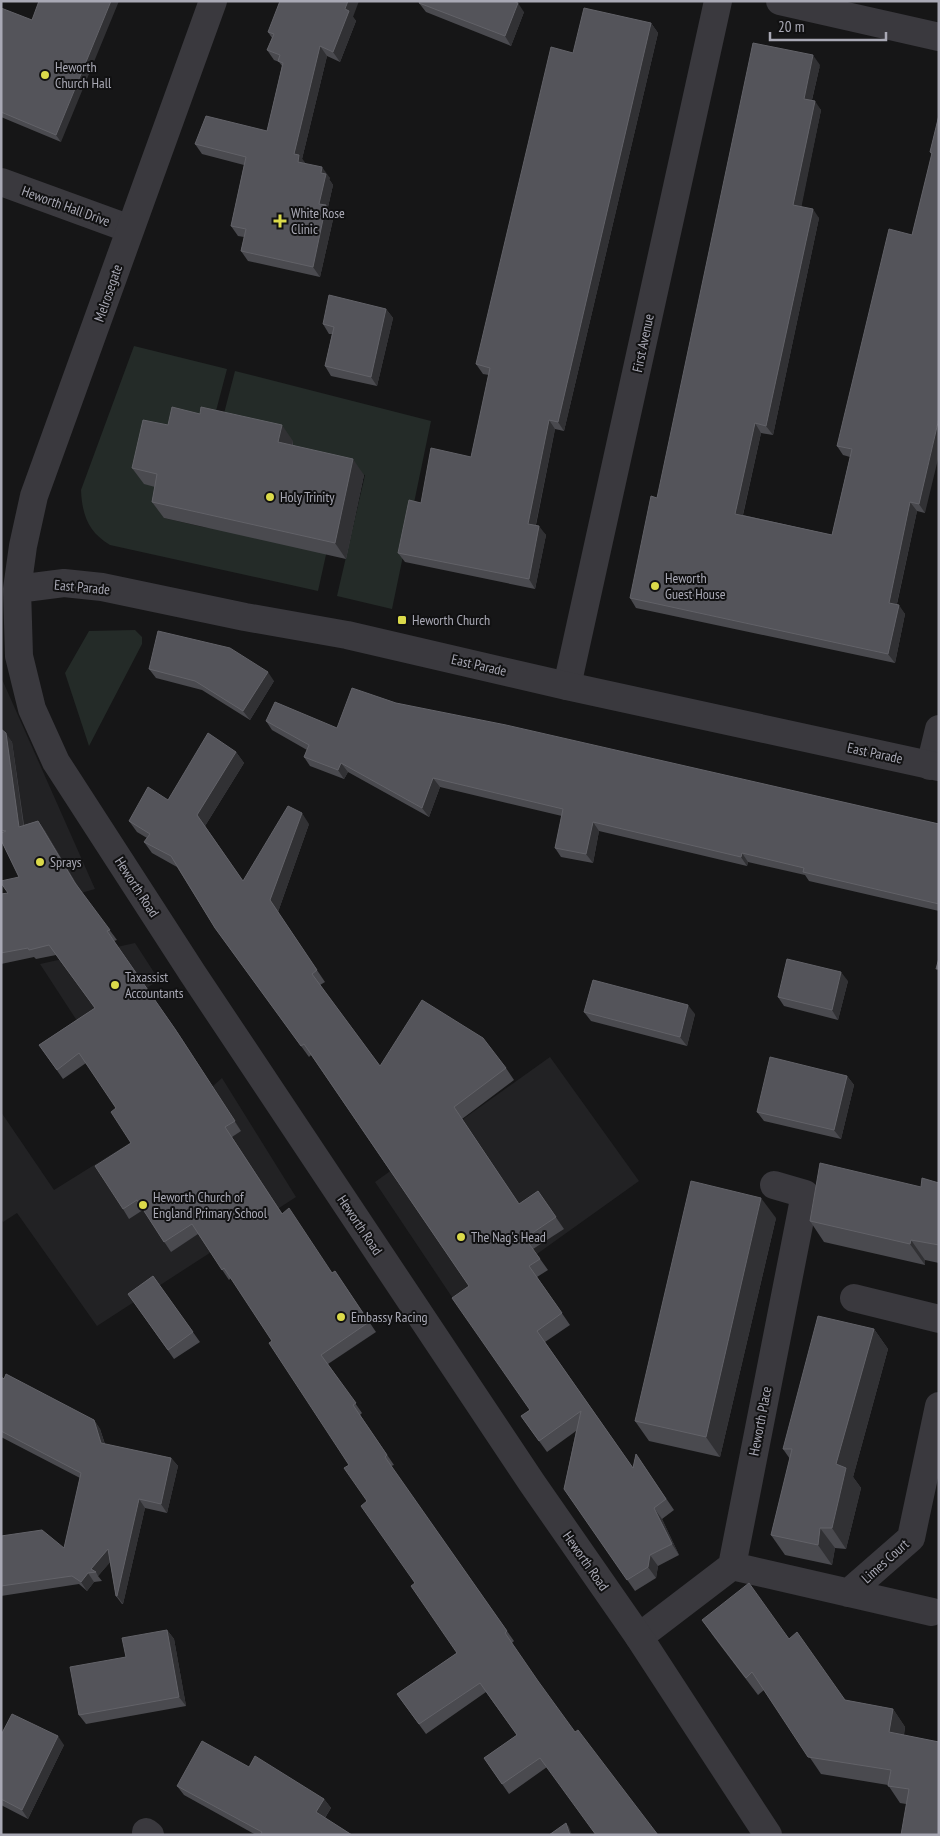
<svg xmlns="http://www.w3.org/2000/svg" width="940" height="1836" font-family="'PT Sans Narrow',sans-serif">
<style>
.built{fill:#222224}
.green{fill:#242b28}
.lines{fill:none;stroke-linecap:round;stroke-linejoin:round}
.minor{stroke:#3a393e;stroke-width:28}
.tertiary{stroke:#3a393e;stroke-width:28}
.wall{fill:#4a4a4f}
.shaded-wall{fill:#313134}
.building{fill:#54545a;stroke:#626268}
.poi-dot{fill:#dbda4a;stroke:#111112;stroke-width:2}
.labels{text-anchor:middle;stroke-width:4;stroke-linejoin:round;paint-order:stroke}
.poi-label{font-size:14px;fill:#a9a9b5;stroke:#111112;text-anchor:start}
.street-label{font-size:14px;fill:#a9a9b5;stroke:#111112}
</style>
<rect width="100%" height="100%" fill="#161617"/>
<path class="built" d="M 1,677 L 95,889 L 39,905 L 1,839 Z
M 135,943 L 159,980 L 83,1030 L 40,964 Z
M 550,1057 L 639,1181 L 460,1309 L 375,1182 Z
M 222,1078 L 296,1197 L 97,1326 L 17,1213 L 3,1222 L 1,1219 L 1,1112 L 54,1190 L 131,1142 L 213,1086 Z"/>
<path class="green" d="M 134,346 L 227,369 L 211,430 L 180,493 L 164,518 L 203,527 L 329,541 L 318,591 L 110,545 C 88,532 82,514 81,490 Z
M 235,371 L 431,421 L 392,609 L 337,596 L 365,475 L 290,458 L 293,441 L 221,425 Z
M 135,630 L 142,637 L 142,644 L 89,746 L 65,673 L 89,631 Z"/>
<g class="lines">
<path class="minor" d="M 780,1 L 939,37
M 1,182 L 130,229
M 567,686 L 718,1
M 930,766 L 939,729
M 854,1298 L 939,1319
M 732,1566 L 932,1612
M 848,1593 L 911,1538 L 939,1406
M 639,1637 L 732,1566 L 805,1194 L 774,1185
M 146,1832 L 150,1835"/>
<path class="tertiary" d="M 213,1 L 34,496 L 23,546 L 17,589 L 19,656 L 32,709 L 56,762 L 193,974 L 532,1483 L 639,1637 L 768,1835
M 17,589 L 64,583 L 102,587 L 245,617 L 347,635 L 567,686 L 939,767"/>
</g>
<path class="wall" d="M 419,3 L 524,12 L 511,46 L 426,12 Z
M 1,8 L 61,142 L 1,117 Z
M 353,17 L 356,21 L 340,62 L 327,56 L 302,159 L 306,164 L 330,178 L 329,179 L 333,185 L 328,207 L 334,215 L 320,277 L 248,261 L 241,251 L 244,237 L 238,236 L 231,226 L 244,165 L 202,154 L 195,144 L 267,131 L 282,66 L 279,62 L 274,60 L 267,50 L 272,38 L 268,32 Z
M 651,23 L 658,33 L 564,431 L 555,429 L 536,525 L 546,535 L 535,589 L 405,562 L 398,553 L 421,503 L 471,457 L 489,375 L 483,374 L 476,364 L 573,53 Z
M 820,65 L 812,100 L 821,110 L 801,206 L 819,218 L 773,435 L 761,433 L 743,515 L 832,535 L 850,457 L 843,455 L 837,446 L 912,235 L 932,155 L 930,152 L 939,115 L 925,513 L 917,511 L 897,604 L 905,614 L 895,663 L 636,608 L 630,598 L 657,498 Z
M 386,309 L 393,318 L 377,386 L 331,376 L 325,366 L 332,334 L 329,334 L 323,324 Z
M 168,425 L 293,441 L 293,445 L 364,475 L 346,559 L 164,518 L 152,502 L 155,487 L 144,484 L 132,468 Z
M 149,669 L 274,681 L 250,720 L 202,690 L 156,678 Z
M 396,703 L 939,824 L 939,911 L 809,881 L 805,875 L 748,862 L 747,866 L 599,831 L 593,863 L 561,857 L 555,848 L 562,816 L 440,787 L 429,817 L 348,772 L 344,779 L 310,766 L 304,757 L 307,750 L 272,730 L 266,721 L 337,728 Z
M 1,729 L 12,742 L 24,825 L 38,821 L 45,831 L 80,890 L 117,940 L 114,941 L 182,1039 L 241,1131 L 232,1137 L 282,1213 L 332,1273 L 335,1271 L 376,1332 L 328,1364 L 362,1413 L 360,1415 L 394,1465 L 391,1466 L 514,1641 L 512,1643 L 547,1767 L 509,1794 L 484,1758 L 517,1735 L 486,1692 L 426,1734 L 397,1694 L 457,1653 L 415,1583 L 367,1501 L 349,1465 L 272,1341 L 231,1278 L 229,1280 L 198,1234 L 171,1252 L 143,1210 L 129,1219 L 123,1209 L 131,1143 L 116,1108 L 86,1063 L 63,1079 L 39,1045 L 95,1008 L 56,955 L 36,959 L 34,957 L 1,964 L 1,894 L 8,893 L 19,877 L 1,840 Z
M 236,752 L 244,763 L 205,826 L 243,881 L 309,824 L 278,912 L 325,982 L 320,985 L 380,1066 L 506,1068 L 514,1080 L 462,1119 L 519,1204 L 538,1191 L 564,1229 L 533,1249 L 548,1270 L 537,1277 L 570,1325 L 545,1342 L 633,1468 L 636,1454 L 674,1510 L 662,1519 L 679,1555 L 658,1566 L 656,1578 L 635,1591 L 564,1489 L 576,1431 L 547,1452 L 521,1416 L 530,1410 L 469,1286 L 311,1055 L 309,1057 L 215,928 L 177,867 L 152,853 L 144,842 L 147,838 L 137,832 L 129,821 L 168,800 Z
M 848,981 L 838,1020 L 784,1006 L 778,997 Z
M 584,1012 L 695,1014 L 687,1046 L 591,1021 Z
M 847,1076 L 854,1085 L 841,1139 L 764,1121 L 757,1112 Z
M 939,1183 L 939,1263 L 925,1260 L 925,1265 L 824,1242 L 810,1221 L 921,1187 Z
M 776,1218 L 720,1457 L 649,1441 L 635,1421 Z
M 153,1276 L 200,1342 L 174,1359 L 128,1294 Z
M 874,1329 L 888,1349 L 853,1477 L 861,1488 L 846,1549 L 835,1548 L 832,1565 L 785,1555 L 771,1535 L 790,1459 L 783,1449 Z
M 1,1377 L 94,1420 L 100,1429 L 105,1444 L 171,1458 L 178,1466 L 167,1513 L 145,1508 L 123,1604 L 122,1604 L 116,1596 L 110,1562 L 98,1576 L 102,1581 L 94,1582 L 87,1591 L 79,1584 L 1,1596 L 1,1536 L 64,1548 L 80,1478 L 1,1437 Z
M 702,1620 L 789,1639 L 845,1700 L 893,1709 L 905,1727 L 904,1735 L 939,1742 L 906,1804 L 900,1803 L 888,1785 L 821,1774 L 764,1690 L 758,1695 L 714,1637 Z
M 167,1630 L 174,1639 L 186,1706 L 86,1724 L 79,1715 L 126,1657 Z
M 1,1735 L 64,1745 L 28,1819 L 1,1805 Z
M 249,1767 L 324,1799 L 331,1808 L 325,1818 L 352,1835 L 256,1835 L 184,1795 L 177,1786 Z"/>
<path class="shaded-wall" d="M 111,1 L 119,1 L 61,142 L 56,135 Z
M 348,1 L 359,1 L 353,17 L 356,21 L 340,62 L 333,52 Z
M 518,3 L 524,12 L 511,46 L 505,36 Z
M 651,23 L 658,33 L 564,431 L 558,422 Z
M 320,46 L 327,56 L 302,159 L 307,165 L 298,162 L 294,154 Z
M 813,55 L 820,65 L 810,108 L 804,99 Z
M 815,101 L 821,110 L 800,214 L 793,205 Z
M 322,167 L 330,178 L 329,179 L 333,185 L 328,207 L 334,215 L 320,277 L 313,267 Z
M 813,209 L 819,218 L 773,435 L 766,426 Z
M 386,309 L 393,318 L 377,386 L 371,377 Z
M 939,418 L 939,455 L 925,513 L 919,504 Z
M 549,420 L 555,429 L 534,533 L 528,524 Z
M 755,423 L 761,433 L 741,523 L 735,514 Z
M 282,425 L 293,441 L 290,458 L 278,442 Z
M 353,459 L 364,475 L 346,559 L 335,543 Z
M 910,502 L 917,511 L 895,612 L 889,603 Z
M 539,526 L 546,535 L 535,589 L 529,579 Z
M 899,605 L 905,614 L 895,663 L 888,654 Z
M 268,672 L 274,681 L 250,720 L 243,711 Z
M 6,733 L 12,742 L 25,837 L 19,827 Z
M 236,752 L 244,763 L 205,826 L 197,815 Z
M 341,763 L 348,772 L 344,779 L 338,770 Z
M 433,778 L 440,787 L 429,817 L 422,808 Z
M 302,813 L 309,824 L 278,912 L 325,982 L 270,900 Z
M 38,821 L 45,831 L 82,893 L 75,883 Z
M 593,822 L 599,831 L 593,863 L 586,854 Z
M 742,853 L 748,862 L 747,866 L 741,857 Z
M 107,931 L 182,1039 L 241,1131 L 235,1121 Z
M 841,972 L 848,981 L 838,1020 L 832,1010 Z
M 688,1005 L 695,1014 L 687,1046 L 680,1037 Z
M 847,1076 L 854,1085 L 841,1139 L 834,1130 Z
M 761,1198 L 776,1218 L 720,1457 L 706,1437 Z
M 911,1240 L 925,1260 L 925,1265 L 910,1244 Z
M 874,1329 L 888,1349 L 853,1477 L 861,1488 L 846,1549 L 832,1528 L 836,1464 Z
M 94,1420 L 100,1429 L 107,1451 L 101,1443 Z
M 171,1458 L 178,1466 L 167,1513 L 161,1504 Z
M 139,1499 L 145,1508 L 123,1604 L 117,1596 Z
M 654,1508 L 662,1519 L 679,1555 L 672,1544 Z
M 820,1528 L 835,1548 L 832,1565 L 818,1545 Z
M 108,1549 L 114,1558 L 98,1576 L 96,1572 L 91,1569 Z
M 650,1555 L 658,1566 L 656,1578 L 648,1567 Z
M 88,1573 L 94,1582 L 87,1591 L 81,1582 Z
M 167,1630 L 174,1639 L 186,1706 L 179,1697 Z
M 893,1709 L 905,1727 L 901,1750 L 889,1732 Z
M 58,1736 L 64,1745 L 28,1819 L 22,1810 Z
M 324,1799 L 331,1808 L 322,1822 L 316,1812 Z
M 566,1823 L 569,1827 L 572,1835 L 570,1835 Z"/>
<path class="building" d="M 39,1 L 111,1 L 56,135 L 1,112 L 1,8 L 32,20 Z
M 280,1 L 348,1 L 345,9 L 349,11 L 333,52 L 320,46 L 294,154 L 299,155 L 298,162 L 322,167 L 321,173 L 326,174 L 319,204 L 326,205 L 313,267 L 241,251 L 246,229 L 231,226 L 246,157 L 195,144 L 206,116 L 267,131 L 283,63 L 278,61 L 280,55 L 267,50 L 274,34 L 268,32 Z
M 420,1 L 513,1 L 518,3 L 505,36 L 419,3 Z
M 584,8 L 651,23 L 558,422 L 549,420 L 528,524 L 539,526 L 529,579 L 398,553 L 409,500 L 421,503 L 431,448 L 471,457 L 490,368 L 476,364 L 551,47 L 573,53 Z
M 753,43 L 813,55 L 804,99 L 815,101 L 793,205 L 813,209 L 766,426 L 755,423 L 735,514 L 832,535 L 852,449 L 837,446 L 889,229 L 912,235 L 932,153 L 930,152 L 939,115 L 939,418 L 919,504 L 910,502 L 889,603 L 899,605 L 888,654 L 630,598 L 651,496 L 657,498 Z
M 329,295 L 386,309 L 371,377 L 325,366 L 334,327 L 323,324 Z
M 172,407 L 200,414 L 201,407 L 282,425 L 278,442 L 353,459 L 335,543 L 152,502 L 157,474 L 132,468 L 143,420 L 168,425 Z
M 158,631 L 230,648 L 268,672 L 243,711 L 195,681 L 149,669 Z
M 352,688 L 396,703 L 506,725 L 939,824 L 939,904 L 803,872 L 804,868 L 742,853 L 741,857 L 593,822 L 586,854 L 555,848 L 563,809 L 433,778 L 422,808 L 341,763 L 338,770 L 304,757 L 309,745 L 266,721 L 275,702 L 337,728 Z
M 1,729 L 6,733 L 19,827 L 38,821 L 75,883 L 110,930 L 107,931 L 175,1029 L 235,1121 L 225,1127 L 282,1214 L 289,1208 L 332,1273 L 335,1271 L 369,1322 L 321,1355 L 356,1403 L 353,1405 L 387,1455 L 385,1457 L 507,1631 L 505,1633 L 538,1681 L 575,1732 L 578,1730 L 658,1835 L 596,1835 L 540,1758 L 502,1784 L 484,1758 L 517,1735 L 480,1683 L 419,1724 L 397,1694 L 457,1653 L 411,1586 L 415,1583 L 361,1506 L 367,1501 L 344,1468 L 349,1465 L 269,1343 L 272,1341 L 224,1268 L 222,1270 L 192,1224 L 164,1242 L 137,1200 L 123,1209 L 95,1166 L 131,1143 L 111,1112 L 116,1108 L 79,1053 L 57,1070 L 39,1045 L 95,1008 L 49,945 L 29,950 L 28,948 L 1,953 L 1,894 L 8,893 L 1,883 L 1,881 L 19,877 L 1,840 L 1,833 L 6,831 L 1,830 Z
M 208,733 L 236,752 L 197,815 L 243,881 L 288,806 L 302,813 L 270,900 L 317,970 L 312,974 L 380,1066 L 422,1000 L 483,1038 L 506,1068 L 454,1107 L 519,1204 L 538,1191 L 556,1217 L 525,1238 L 540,1259 L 529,1266 L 562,1313 L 537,1331 L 633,1468 L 636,1454 L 666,1499 L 654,1508 L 672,1544 L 650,1555 L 648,1567 L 627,1580 L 564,1489 L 581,1411 L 539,1441 L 521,1416 L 530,1410 L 452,1298 L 469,1286 L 304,1044 L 301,1046 L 215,928 L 171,856 L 144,842 L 150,834 L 129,821 L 148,787 L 168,800 Z
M 939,958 L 939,969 L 936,969 Z
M 787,959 L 841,972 L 832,1010 L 778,997 Z
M 593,980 L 688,1005 L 680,1037 L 584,1012 Z
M 770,1057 L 847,1076 L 834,1130 L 757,1112 Z
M 820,1163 L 921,1187 L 922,1178 L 939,1183 L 939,1245 L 911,1240 L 910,1244 L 810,1221 Z
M 691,1181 L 761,1198 L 706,1437 L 635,1421 Z
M 153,1276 L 193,1332 L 168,1350 L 128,1294 Z
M 818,1316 L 874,1329 L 836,1464 L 846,1468 L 832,1528 L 820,1528 L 818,1545 L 771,1535 L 792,1449 L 783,1449 Z
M 6,1374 L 94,1420 L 101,1443 L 171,1458 L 161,1504 L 139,1499 L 117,1596 L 116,1596 L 108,1549 L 91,1569 L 96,1572 L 88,1573 L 81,1582 L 72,1576 L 1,1586 L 1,1536 L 42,1530 L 64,1548 L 81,1473 L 1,1431 L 1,1377 L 4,1379 Z
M 749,1583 L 789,1639 L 797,1632 L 845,1700 L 893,1709 L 889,1732 L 939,1742 L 939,1835 L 901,1835 L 909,1789 L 888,1786 L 891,1770 L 808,1757 L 752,1672 L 746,1678 L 702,1620 Z
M 167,1630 L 179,1697 L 79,1715 L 70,1667 L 126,1657 L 122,1638 Z
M 12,1714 L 58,1736 L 22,1810 L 1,1799 L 1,1735 Z
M 202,1741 L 249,1767 L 255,1756 L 324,1799 L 316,1812 L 352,1835 L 260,1835 L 262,1832 L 177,1786 Z
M 566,1823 L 570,1835 L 549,1835 Z"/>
<g class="poi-dot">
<circle cx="45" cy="75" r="5"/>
<path d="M277.5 213.5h5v5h5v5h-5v5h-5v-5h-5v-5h5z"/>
<circle cx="270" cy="497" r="5"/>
<circle cx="655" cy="586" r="5"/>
<rect x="397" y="615" width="10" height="10" rx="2.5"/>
<circle cx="40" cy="862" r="5"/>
<circle cx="115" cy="985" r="5"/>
<circle cx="143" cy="1205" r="5"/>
<circle cx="461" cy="1237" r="5"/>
<circle cx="341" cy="1317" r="5"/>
</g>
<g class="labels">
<g class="poi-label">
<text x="55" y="72">Heworth<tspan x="55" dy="16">Church Hall</tspan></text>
<text x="291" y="218">White Rose<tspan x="291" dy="16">Clinic</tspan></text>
<text x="280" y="502">Holy Trinity</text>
<text x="665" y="583">Heworth<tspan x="665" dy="16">Guest House</tspan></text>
<text x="412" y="625">Heworth Church</text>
<text x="50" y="867">Sprays</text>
<text x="125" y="982">Taxassist<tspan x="125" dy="16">Accountants</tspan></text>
<text x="153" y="1202">Heworth Church of<tspan x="153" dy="16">England Primary School</tspan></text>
<text x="471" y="1242">The Nag's Head</text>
<text x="351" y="1322">Embassy Racing</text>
</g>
<g class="street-label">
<text transform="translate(66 206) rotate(20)" y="5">Heworth Hall Drive</text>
<text transform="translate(108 293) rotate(-71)" y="5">Melrosegate</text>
<text transform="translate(643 343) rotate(-78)" y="5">First Avenue</text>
<text transform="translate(82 587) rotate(5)" y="5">East Parade</text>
<text transform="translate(479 665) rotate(13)" y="5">East Parade</text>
<text transform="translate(875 753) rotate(12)" y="5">East Parade</text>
<text transform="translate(137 887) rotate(57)" y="5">Heworth Road</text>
<text transform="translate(360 1225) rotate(56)" y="5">Heworth Road</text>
<text transform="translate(760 1421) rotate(-79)" y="5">Heworth Place</text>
<text transform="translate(586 1561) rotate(55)" y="5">Heworth Road</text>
<text transform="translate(885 1561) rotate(-42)" y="5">Limes Court</text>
</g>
</g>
<rect width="940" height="1836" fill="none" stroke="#a9a9b5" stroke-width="5"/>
<path d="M770 32v8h116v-8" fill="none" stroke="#a9a9b5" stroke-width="2.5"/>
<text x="778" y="32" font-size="15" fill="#a9a9b5" stroke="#111112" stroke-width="4" paint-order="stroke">20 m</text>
</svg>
